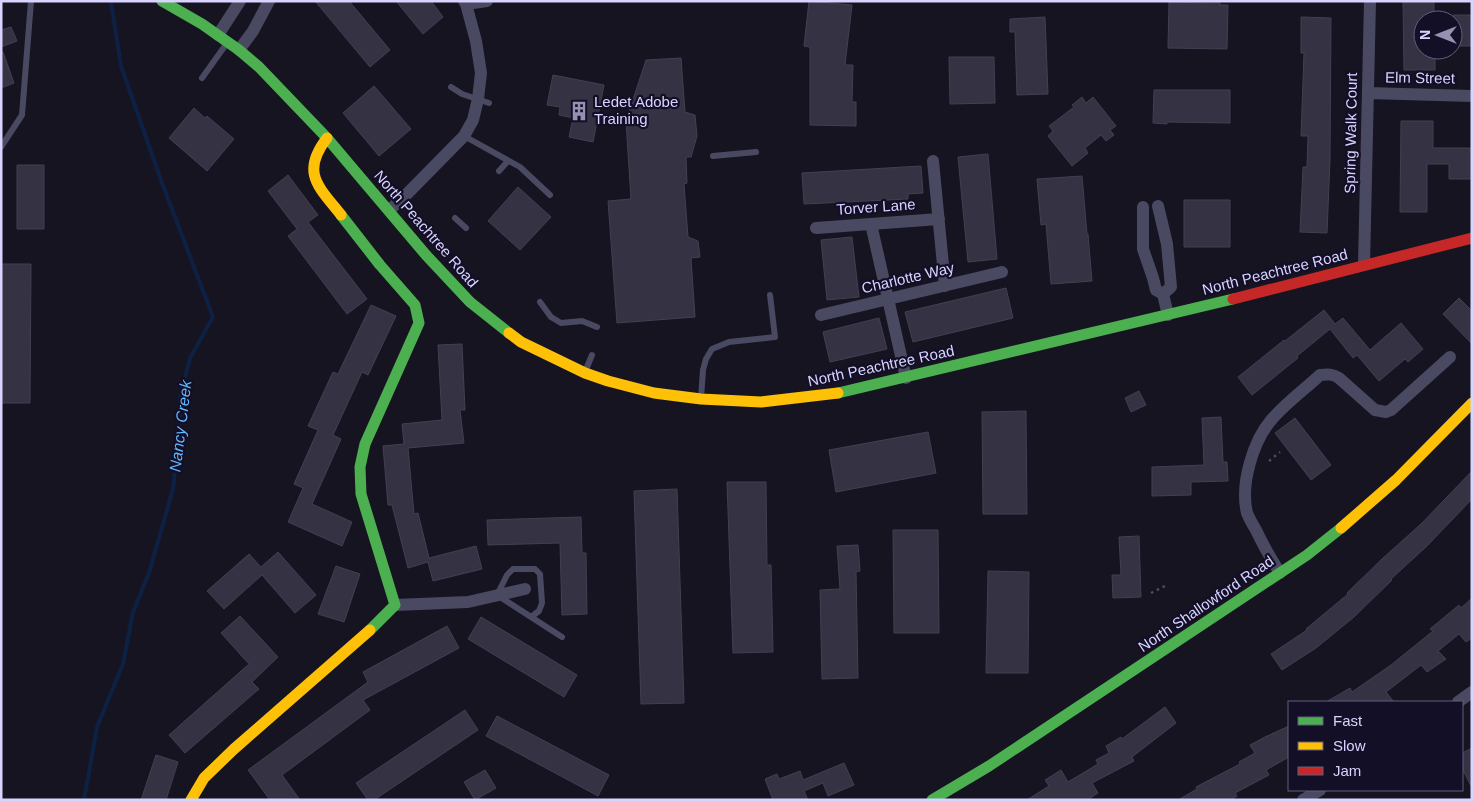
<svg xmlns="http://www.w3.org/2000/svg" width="1473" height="801" font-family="Helvetica,sans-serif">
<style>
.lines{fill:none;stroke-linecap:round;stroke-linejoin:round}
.stream{stroke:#0d2144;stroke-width:4}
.building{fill:#343243;stroke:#433f54}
.path{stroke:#44505f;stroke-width:2.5;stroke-dasharray:2.5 4;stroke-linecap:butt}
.lane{stroke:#4a4962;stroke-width:6}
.street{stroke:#4a4962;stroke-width:12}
.fast{stroke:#4caf50;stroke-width:11}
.slow{stroke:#ffc107;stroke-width:11}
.jam{stroke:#c62828;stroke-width:11}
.labels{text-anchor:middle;stroke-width:4.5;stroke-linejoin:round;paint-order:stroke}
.street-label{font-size:15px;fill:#d9d4ff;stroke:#130f26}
.poi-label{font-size:15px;fill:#d9d4ff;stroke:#130f26;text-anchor:start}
.water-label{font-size:16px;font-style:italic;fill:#62b6ff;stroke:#130f26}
</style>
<rect width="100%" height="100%" fill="#161421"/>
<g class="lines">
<path class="stream" d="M 84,800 L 97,727 L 123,664 L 133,612 L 149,573 L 173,489 L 179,434 L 180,397 L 190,358 L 213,317 L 162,183 L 121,66 L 111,2"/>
</g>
<path class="building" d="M 315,1 L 349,1 L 390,50 L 370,67 Z
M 396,1 L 431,1 L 443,17 L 423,34 Z
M 809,1 L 852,5 L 845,65 L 853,65 L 852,102 L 856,102 L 856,126 L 810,125 L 810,47 L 804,46 Z
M 1208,1 L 1220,1 L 1220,5 L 1228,5 L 1227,49 L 1168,48 L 1169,2 L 1208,3 Z
M 1403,1 L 1434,1 L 1434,20 L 1423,20 L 1423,50 L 1435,50 L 1435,70 L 1404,70 Z
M 1453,15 L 1472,15 L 1472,46 L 1453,46 Z
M 1045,17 L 1048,94 L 1017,95 L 1015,32 L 1010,32 L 1010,19 Z
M 1301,17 L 1331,18 L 1330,159 L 1327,233 L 1300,232 L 1303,167 L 1307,167 L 1308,136 L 1301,136 L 1304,53 L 1301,53 Z
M 11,27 L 17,41 L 1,47 L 1,30 Z
M 1,52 L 3,52 L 14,83 L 1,88 Z
M 949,57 L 994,57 L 995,103 L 950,104 Z
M 681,58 L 685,112 L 695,115 L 697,136 L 691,157 L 686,157 L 687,183 L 684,184 L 688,237 L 698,241 L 700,257 L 691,258 L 695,317 L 617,323 L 608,201 L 631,199 L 626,121 L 646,60 Z
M 553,75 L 604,85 L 593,142 L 569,137 L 573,118 L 559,115 L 560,107 L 547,105 Z
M 374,86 L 411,129 L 379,156 L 343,113 Z
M 1154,90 L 1230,90 L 1230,123 L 1167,122 L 1167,124 L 1153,123 Z
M 1082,97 L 1086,103 L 1093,97 L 1116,126 L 1110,130 L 1114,135 L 1106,141 L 1101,135 L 1085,148 L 1088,153 L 1072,166 L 1048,136 L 1053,131 L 1049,126 L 1074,107 L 1072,105 Z
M 194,108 L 205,118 L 207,116 L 234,139 L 207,171 L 169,138 Z
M 1401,121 L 1433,121 L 1433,148 L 1472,148 L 1472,179 L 1449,179 L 1449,164 L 1427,164 L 1427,212 L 1400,212 Z
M 988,154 L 997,259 L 968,262 L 958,157 Z
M 17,165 L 44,165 L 44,229 L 17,229 Z
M 921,166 L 923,193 L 908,194 L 908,199 L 804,204 L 802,173 Z
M 288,175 L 318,215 L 308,222 L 367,299 L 347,314 L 288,236 L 297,229 L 268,191 Z
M 1082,176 L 1087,234 L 1088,234 L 1092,281 L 1051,284 L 1046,224 L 1041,225 L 1037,179 Z
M 518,187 L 551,217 L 520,250 L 488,221 Z
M 1184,200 L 1230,200 L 1230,247 L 1184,247 Z
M 852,237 L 859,297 L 827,300 L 821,240 Z
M 1,264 L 31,264 L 30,403 L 1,403 Z
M 1006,288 L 1013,318 L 913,342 L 905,312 Z
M 1459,298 L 1472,311 L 1472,344 L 1443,314 Z
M 371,305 L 396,316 L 368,375 L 362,372 L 333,435 L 341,439 L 312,504 L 352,522 L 342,546 L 288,522 L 303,488 L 294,484 L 318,430 L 308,426 L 333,372 L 338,374 Z
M 1324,310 L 1335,324 L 1343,318 L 1370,350 L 1401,323 L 1423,349 L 1408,362 L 1405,359 L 1379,381 L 1357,355 L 1353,358 L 1330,329 L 1297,356 L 1298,358 L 1252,395 L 1238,377 L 1284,340 L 1285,341 Z
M 879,318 L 887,349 L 830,362 L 823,332 Z
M 462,344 L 465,410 L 460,410 L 464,443 L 408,448 L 414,514 L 418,513 L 429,558 L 476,546 L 482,569 L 433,581 L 428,562 L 408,568 L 392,505 L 388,505 L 383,446 L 404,444 L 402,424 L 442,420 L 438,345 Z
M 1139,391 L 1146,405 L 1131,412 L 1125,398 Z
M 1026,411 L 1027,514 L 983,514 L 982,412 Z
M 1221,417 L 1223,462 L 1227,462 L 1228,481 L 1191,482 L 1191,495 L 1152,496 L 1152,467 L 1204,465 L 1202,418 Z
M 1295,418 L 1331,465 L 1311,480 L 1275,433 Z
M 928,432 L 936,473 L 836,492 L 829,450 Z
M 1472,471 L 1472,499 L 1427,546 L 1391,579 L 1392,580 L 1354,617 L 1316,648 L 1282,670 L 1271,654 L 1307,630 L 1306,629 L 1348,594 L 1347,593 L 1382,559 L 1421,524 Z
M 727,482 L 766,482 L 767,565 L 771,565 L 773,652 L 733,653 Z
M 677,489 L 684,703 L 641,704 L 634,491 Z
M 581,517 L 582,553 L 586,553 L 587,614 L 562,615 L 560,543 L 488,545 L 487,520 Z
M 893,530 L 938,530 L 939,633 L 894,633 Z
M 1139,536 L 1141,597 L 1113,598 L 1112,575 L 1121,575 L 1119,537 Z
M 858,545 L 860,571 L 856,572 L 858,678 L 822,679 L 820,590 L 840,589 L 837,546 Z
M 278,552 L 316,595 L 295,613 L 262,575 L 224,609 L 207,591 L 249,554 L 261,567 Z
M 336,566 L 360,574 L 344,622 L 318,614 Z
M 988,571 L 1029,572 L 1028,673 L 986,673 Z
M 1472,598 L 1472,638 L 1466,642 L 1459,634 L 1438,651 L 1446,659 L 1427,672 L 1421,665 L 1386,692 L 1394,702 L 1326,702 L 1350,688 L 1352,692 L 1391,665 L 1433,631 L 1430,629 L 1459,605 L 1461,608 Z
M 240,616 L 278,657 L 252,682 L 259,689 L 185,753 L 169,735 L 249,664 L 221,633 Z
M 481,617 L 577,675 L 564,697 L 468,639 Z
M 447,626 L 459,648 L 363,700 L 370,710 L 282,775 L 300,800 L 270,800 L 248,770 L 368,682 L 363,672 Z
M 1165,707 L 1176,723 L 1132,757 L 1134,761 L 1092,783 L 1098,793 L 1087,800 L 1027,800 L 1049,786 L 1045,780 L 1061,770 L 1068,782 L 1098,764 L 1096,760 L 1109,753 L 1106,746 L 1121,737 L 1122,739 Z
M 465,710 L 478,730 L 374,800 L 368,800 L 356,783 Z
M 497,716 L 609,775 L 598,796 L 486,736 Z
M 1289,726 L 1289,757 L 1266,770 L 1269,775 L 1235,793 L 1237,796 L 1230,800 L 1178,800 L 1197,789 L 1196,787 L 1240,764 L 1239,762 L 1255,753 L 1250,745 L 1265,737 Z
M 1472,748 L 1472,788 L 1462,768 L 1462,753 Z
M 156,755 L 178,762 L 166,800 L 141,800 Z
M 844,763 L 854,785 L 828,796 L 823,783 L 804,791 L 808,800 L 773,800 L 765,779 L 777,774 L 779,779 L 800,771 L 803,780 Z
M 485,770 L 496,788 L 475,800 L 464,782 Z"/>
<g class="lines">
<path class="path" d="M 1269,461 L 1280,452
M 1151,593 L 1165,586"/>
<path class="lane" d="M 202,78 L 227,43
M 451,87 L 462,94 L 489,103
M 464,136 L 520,167 L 550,195
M 1,147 L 22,115 L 31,1
M 713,156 L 756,152
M 499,171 L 508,161
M 455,218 L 466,228
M 540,302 L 551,317 L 561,323 L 582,321 L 597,327
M 585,372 L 592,355
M 701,398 L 703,370 L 706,359 L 712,349 L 729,342 L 775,337 L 770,295
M 531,617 L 539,611 L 542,603 L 540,574 L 535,569 L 513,569 L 507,575 L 497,595 L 562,637"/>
<path class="street" d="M 466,4 L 487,1
M 218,35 L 240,1
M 239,50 L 253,31 L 269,1
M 1368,93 L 1472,96
M 933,161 L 945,286
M 1158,206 L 1167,244 L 1171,287 L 1163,294
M 1143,207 L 1143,249 L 1153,278 L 1156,290 L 1163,294 L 1168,315
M 389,210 L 402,199 L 464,136 L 473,120 L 478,99 L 481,73 L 476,41 L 466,4 L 464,1
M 871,224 L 906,378
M 816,228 L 939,219
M 1364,265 L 1370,1
M 821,315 L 1002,272
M 1280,573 C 1271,559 1263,545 1256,530 C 1253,525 1249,518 1247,513 C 1240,484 1253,441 1272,419 C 1286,403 1305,389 1320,375 C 1328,374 1333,374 1339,378 L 1375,410 L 1386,412 L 1391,410 L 1450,357
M 395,605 L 468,602 L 525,589
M 1458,702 L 1472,692
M 1303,800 L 1320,790"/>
<path class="fast" d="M 162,1 L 202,24 L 239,50 L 259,67 L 327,138 L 426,255 L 470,302 L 509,333
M 341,215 L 380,265 L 415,305 L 419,323 L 365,444 L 360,467 L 361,494 L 395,605 L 370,630
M 838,393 L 1233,299
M 932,800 L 989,766 L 1307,555 L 1341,528"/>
<path class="slow" d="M 327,138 C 300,173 319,187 341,215
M 509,333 L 521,342 L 585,373 L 608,381 L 654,393 L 701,399 L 761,402 L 838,393
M 1341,528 L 1396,480 L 1472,403
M 191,800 L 204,778 L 234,749 L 370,630"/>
<path class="jam" d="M 1233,299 L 1472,238"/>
</g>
<defs>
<symbol id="building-bare" viewBox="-9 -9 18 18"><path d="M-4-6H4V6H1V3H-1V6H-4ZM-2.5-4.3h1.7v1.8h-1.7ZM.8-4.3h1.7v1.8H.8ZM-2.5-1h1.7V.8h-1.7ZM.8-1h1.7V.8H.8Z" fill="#9591b1" stroke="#130f26" stroke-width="2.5" paint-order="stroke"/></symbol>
</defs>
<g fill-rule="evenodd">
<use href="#building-bare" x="565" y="97" width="28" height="28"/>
</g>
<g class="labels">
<g class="street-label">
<text transform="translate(1420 78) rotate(1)" y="5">Elm Street</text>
<text transform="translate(1351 133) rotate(-89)" y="5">Spring Walk Court</text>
<text transform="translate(876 207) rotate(-4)" y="5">Torver Lane</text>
<text transform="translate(426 229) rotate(49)" y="5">North Peachtree Road</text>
<text transform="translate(1275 272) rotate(-14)" y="5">North Peachtree Road</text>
<text transform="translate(908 278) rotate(-13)" y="5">Charlotte Way</text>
<text transform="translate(881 366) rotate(-12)" y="5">North Peachtree Road</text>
<text transform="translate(1206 604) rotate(-34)" y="5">North Shallowford Road</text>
</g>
<g class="poi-label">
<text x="594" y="107">Ledet Adobe<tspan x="594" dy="17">Training</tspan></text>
</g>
<g class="water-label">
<text transform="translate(180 426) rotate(-83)" y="6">Nancy Creek</text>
</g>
</g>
<rect width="1473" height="801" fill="none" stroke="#d9d4ff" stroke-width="5"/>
<rect x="1288" y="701" width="175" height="90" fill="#130f26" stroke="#625e7d"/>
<rect x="1298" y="717" width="25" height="8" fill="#4caf50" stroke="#625e7d"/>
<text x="1333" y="726" font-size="15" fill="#d9d4ff">Fast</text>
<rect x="1298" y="742" width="25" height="8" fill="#ffc107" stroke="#625e7d"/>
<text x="1333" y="751" font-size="15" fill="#d9d4ff">Slow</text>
<rect x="1298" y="767" width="25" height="8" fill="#c62828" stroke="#625e7d"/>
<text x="1333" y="776" font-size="15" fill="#d9d4ff">Jam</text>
<g transform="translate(1438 35) rotate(270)"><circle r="24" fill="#130f26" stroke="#625e7d"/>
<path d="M0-4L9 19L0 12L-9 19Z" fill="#9591b1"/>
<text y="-8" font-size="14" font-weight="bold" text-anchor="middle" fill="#d9d4ff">N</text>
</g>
</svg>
